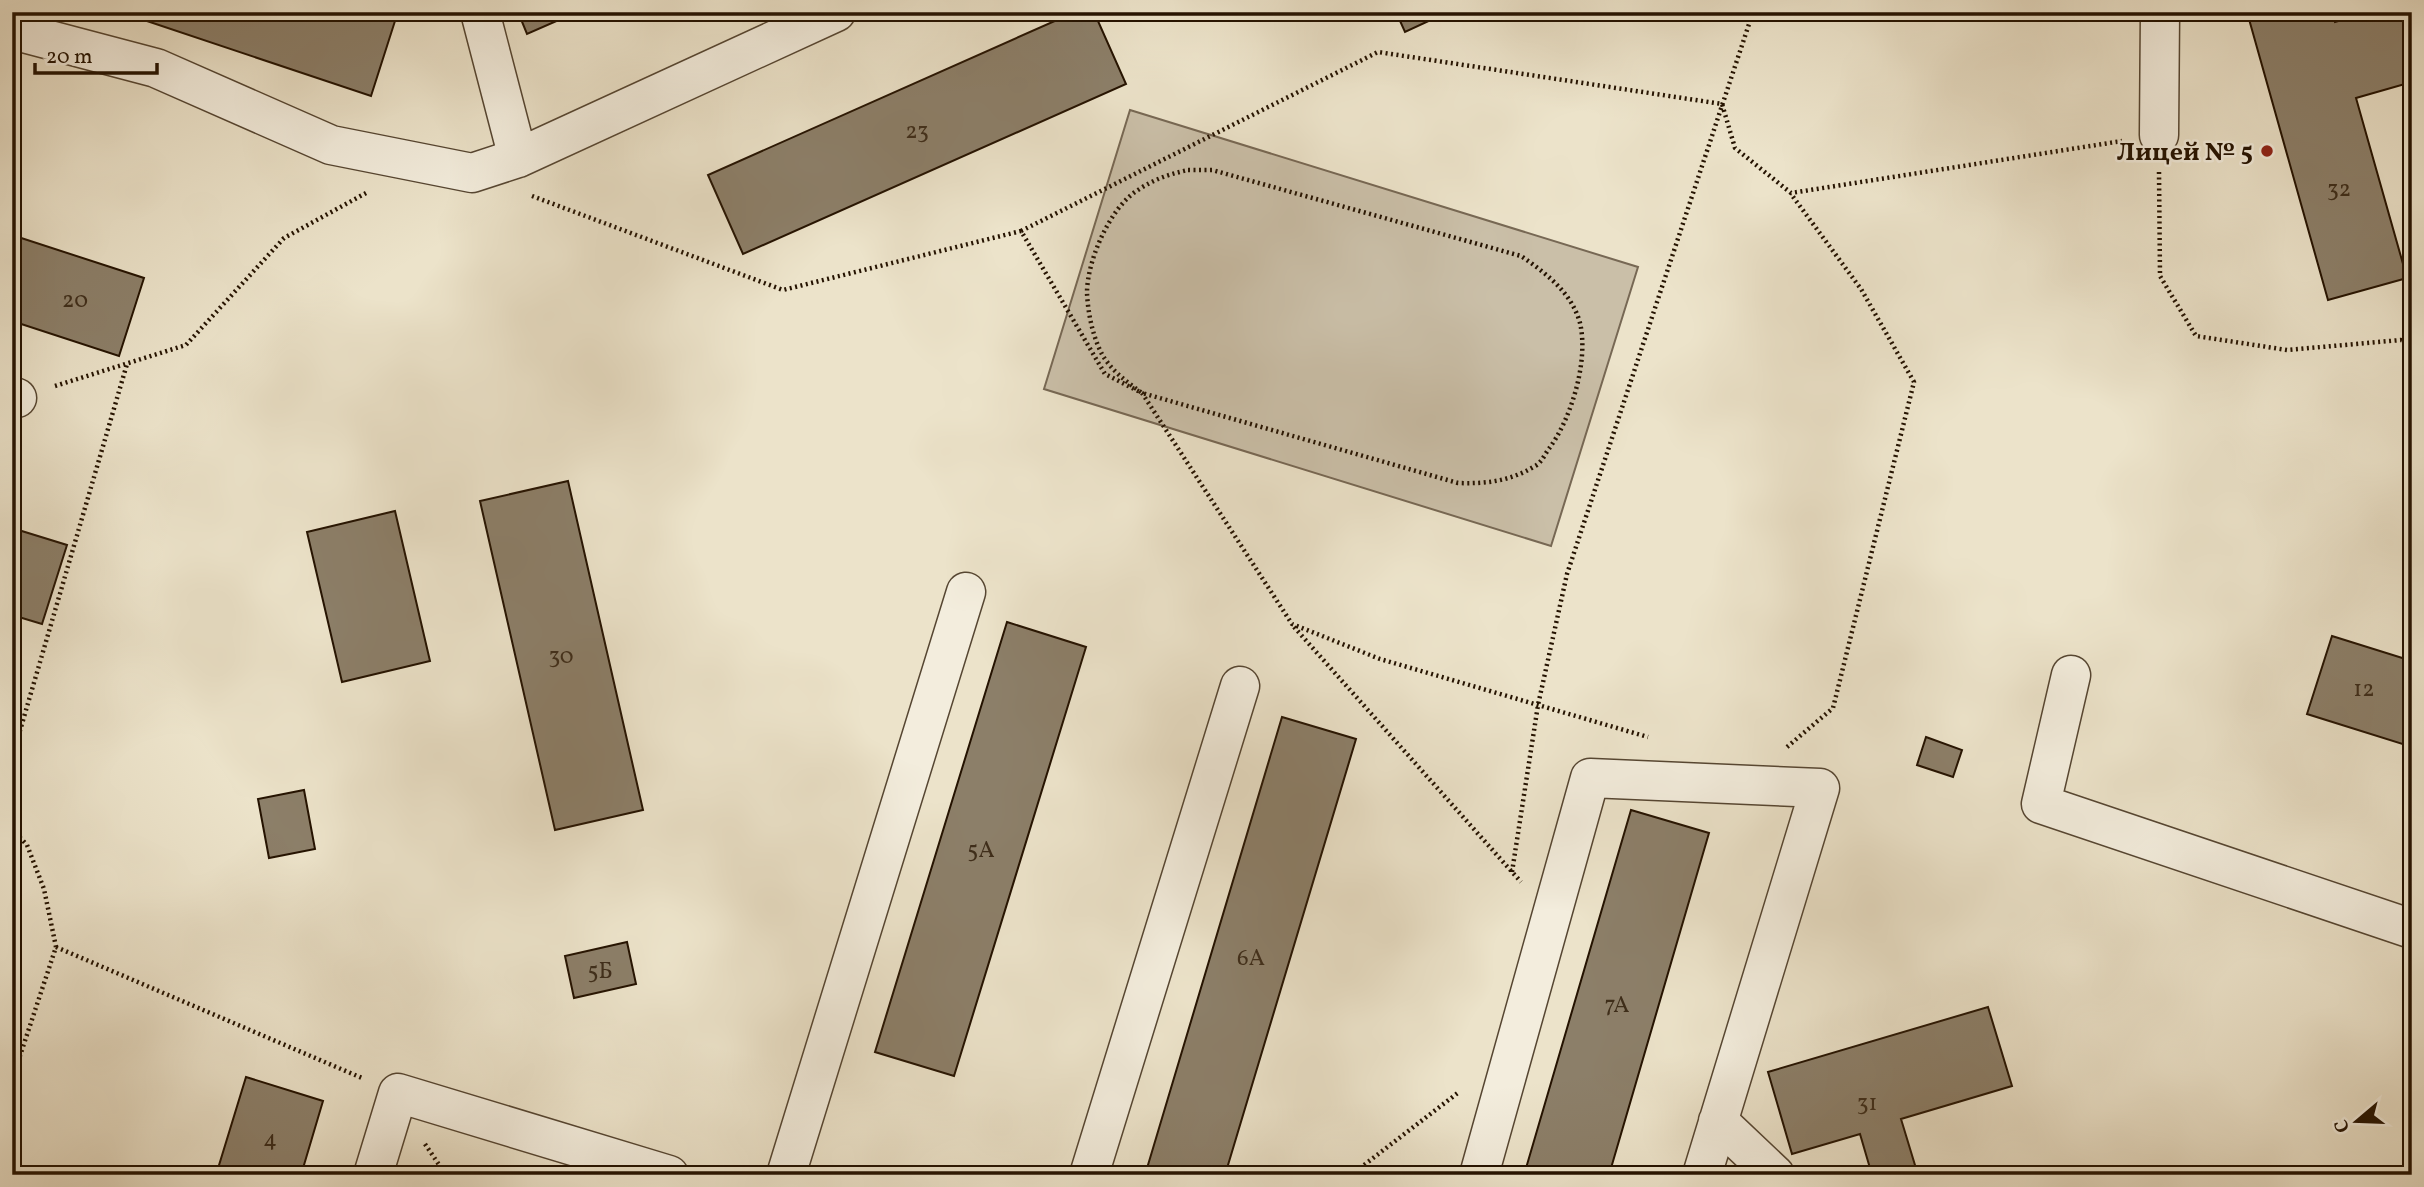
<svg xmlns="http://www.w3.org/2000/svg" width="2424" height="1187" font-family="Vollkorn,serif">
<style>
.green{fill:#cabfa8;stroke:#776854;stroke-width:2}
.building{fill:#8c7f69;stroke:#241200;stroke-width:2}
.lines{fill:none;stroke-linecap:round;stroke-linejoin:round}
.minor-casing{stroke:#564632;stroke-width:41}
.path{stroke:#241200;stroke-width:4.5;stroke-dasharray:2 3.5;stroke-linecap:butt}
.minor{stroke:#f3eddd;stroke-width:38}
.poi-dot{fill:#8f2418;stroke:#f3eddd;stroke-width:2.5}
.labels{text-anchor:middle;stroke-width:5;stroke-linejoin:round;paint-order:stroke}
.number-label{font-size:23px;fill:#3e2d1a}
.poi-label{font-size:26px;font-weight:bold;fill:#241200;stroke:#f3eddd;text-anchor:end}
</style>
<rect width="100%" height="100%" fill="#ece3ca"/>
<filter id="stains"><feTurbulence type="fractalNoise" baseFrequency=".00286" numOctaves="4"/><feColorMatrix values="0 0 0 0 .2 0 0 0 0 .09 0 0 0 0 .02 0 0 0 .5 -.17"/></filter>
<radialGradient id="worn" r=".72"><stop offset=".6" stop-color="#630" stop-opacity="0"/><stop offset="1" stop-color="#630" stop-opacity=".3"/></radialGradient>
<path class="green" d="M 1130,110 L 1638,267 L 1551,546 L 1044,389 Z"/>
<path class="building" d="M 120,12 L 367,12 L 395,21 L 371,96 Z
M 518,12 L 577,12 L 527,34 Z
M 1075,12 L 1094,12 L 1126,84 L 743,254 L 708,175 Z
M 1396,12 L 1448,12 L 1405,32 Z
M 2247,12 L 2332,12 L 2335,22 L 2369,12 L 2412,12 L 2412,82 L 2356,98 L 2407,278 L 2328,300 Z
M 12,235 L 144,278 L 119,356 L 12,321 Z
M 568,481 L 643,810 L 555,830 L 480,501 Z
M 395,511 L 430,661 L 342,682 L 307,532 Z
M 12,528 L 67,545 L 42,624 L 12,615 Z
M 1007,622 L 1086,647 L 954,1076 L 875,1052 Z
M 2332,636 L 2412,661 L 2412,747 L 2307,714 Z
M 1282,717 L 1356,739 L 1225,1175 L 1145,1175 Z
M 1926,737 L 1962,750 L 1953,777 L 1917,765 Z
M 304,790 L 315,849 L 269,858 L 258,799 Z
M 1631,810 L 1709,833 L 1609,1175 L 1524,1175 Z
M 627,942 L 636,984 L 574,998 L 565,956 Z
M 1988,1007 L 2012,1086 L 1901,1119 L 1918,1175 L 1872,1175 L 1860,1134 L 1792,1154 L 1768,1072 Z
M 246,1077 L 323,1101 L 301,1175 L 216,1175 Z"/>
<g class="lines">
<defs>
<path id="minor" d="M 480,12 L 518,158 L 836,12
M 12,30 L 156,68 L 331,145 L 472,173 L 518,158
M 2159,135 L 2160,12
M 12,396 L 17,398
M 2071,675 L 2041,804 L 2412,929
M 1718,1121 L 1775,1175
M 373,1175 L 398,1093 L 669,1175
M 786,1175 L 966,592
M 1089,1175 L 1240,686
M 1479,1175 L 1590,778 L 1820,788 L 1702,1175"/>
</defs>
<use href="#minor" class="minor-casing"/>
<path class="path" d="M 1188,170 L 1212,170 L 1521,256 C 1546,273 1572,293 1580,323 C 1589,361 1571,420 1548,450 C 1544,456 1541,463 1535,466 C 1511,481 1486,484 1458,483 L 1142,393 C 1127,382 1113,372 1103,356 C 1093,338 1088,314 1087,293 C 1087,261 1110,207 1138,190 C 1154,179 1170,174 1188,170 Z
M 2159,172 L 2160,276 L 2196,336 L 2287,350 L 2401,340 L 2412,344
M 532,196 L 783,290 L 1021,231 L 1105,374 L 1142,393 L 1292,624 L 1380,659 L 1648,737
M 1021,231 L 1378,52 L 1722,104 L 1735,148 L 1791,193 L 2122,141
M 55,386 L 186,345 L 284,238 L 366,193
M 1294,627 L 1521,882
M 1787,747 L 1833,708 L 1914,382 L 1861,289 L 1791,194
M 12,758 L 127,364
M 12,829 L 27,845 L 44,889 L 56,947 L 12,1080
M 1512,872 L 1538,705 L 1567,574 L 1753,12
M 56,947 L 362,1078
M 425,1144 L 446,1175
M 1351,1175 L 1459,1092"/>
<use href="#minor" class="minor"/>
</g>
<circle class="poi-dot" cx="2267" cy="151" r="7"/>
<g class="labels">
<g class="number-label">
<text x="917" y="138">23</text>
<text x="2339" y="196">32</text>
<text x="75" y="307">20</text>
<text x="561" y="663">30</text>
<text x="2364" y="696">12</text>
<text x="981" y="857">5А</text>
<text x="1251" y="965">6А</text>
<text x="600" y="978">5Б</text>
<text x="1617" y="1012">7А</text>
<text x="1867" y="1110">31</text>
<text x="270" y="1146">4</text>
</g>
<g class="poi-label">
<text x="2253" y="160">Лицей № 5</text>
</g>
</g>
<rect width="2424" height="1187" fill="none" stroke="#ece3ca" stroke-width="42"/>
<rect x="14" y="14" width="2396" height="1159" fill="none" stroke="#241200" stroke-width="3.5"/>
<rect x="21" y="21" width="2382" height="1145" fill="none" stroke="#241200" stroke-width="2"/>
<g transform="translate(2357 1121) rotate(251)" stroke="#f3eddd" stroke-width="5" paint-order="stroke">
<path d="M0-5L12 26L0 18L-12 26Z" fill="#241200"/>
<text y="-10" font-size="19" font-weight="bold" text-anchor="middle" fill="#241200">С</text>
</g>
<path d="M35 63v10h122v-10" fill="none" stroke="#241200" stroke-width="3.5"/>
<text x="46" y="63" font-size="21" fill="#241200" stroke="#f3eddd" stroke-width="5" paint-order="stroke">20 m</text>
<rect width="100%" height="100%" filter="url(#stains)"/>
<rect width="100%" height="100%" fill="url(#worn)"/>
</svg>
